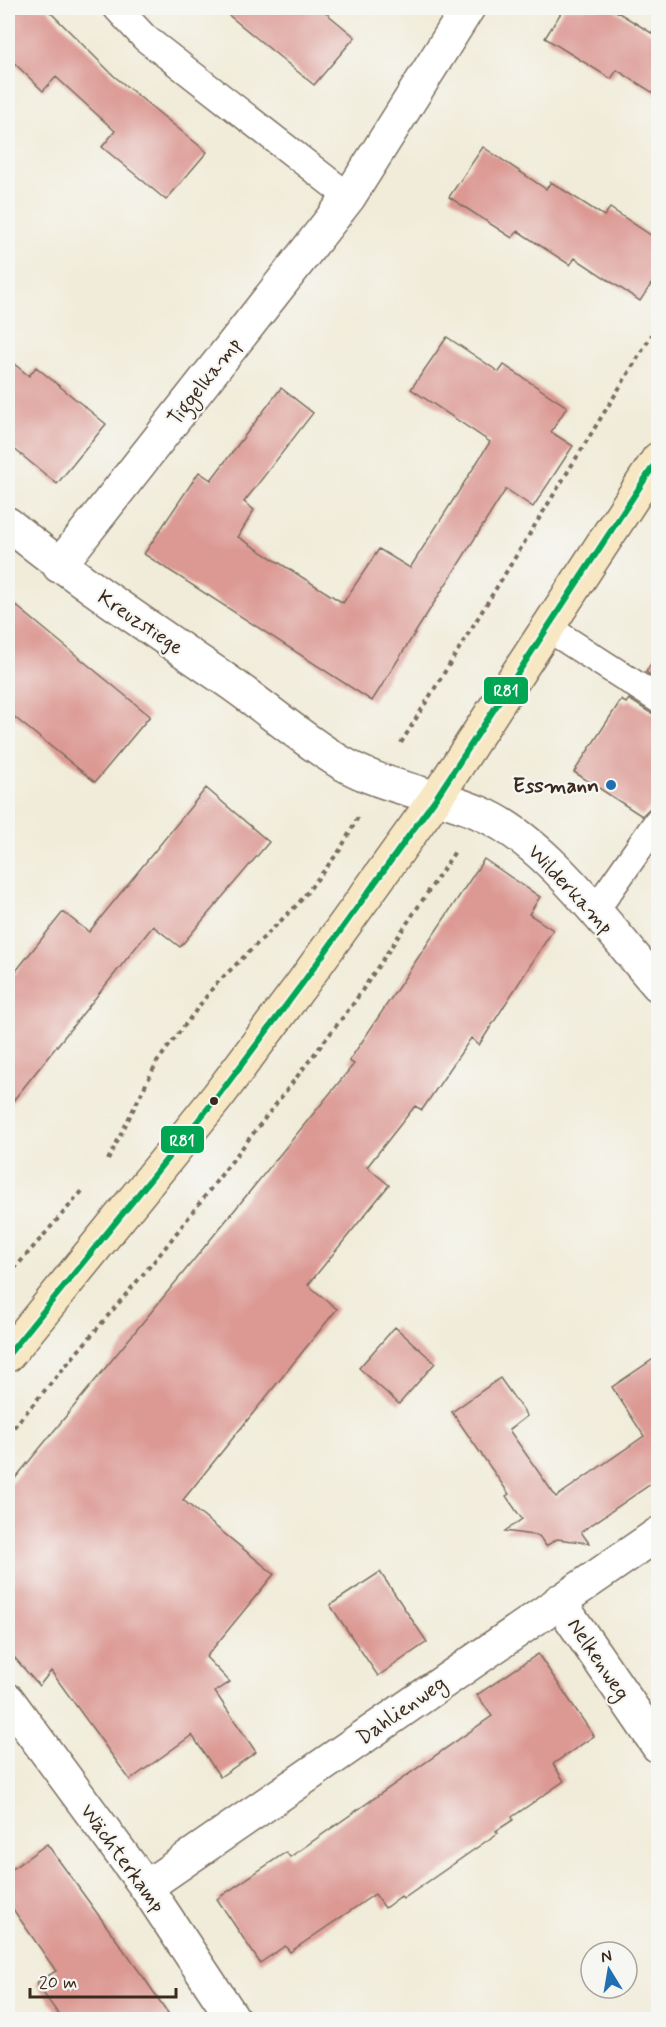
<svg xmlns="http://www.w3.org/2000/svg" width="666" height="2027" font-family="Mynerve,sans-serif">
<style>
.building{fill:#dc9893}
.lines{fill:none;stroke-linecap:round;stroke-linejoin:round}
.lane-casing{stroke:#7b6e5f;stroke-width:30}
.street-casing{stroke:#7b6e5f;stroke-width:36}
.secondary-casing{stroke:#7b6e5f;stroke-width:36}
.path{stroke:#7b6e5f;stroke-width:4;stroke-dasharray:4.5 4.5;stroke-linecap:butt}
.lane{stroke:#fff;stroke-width:27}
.street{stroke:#fff;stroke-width:33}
.secondary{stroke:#f7e8c3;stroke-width:33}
.bus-1-casing{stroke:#f6f6f2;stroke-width:10}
.bus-1{stroke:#00a651;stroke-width:6}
.poi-dot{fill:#1f6fb2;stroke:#f6f6f2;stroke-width:2}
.bus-dot{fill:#3b2a1e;stroke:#f6f6f2;stroke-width:2}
.labels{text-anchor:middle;stroke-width:4.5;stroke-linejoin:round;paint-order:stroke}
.street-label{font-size:21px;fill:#3b2a1e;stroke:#f6f6f2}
.poi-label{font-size:21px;font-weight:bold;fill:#3b2a1e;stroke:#f6f6f2;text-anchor:end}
.line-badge{stroke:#f6f6f2;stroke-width:2}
.badge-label{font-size:16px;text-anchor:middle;font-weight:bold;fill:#fff}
</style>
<rect width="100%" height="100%" fill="#f6f6f2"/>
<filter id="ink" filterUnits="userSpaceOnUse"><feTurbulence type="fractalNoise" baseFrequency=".0167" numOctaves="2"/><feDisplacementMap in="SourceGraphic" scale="12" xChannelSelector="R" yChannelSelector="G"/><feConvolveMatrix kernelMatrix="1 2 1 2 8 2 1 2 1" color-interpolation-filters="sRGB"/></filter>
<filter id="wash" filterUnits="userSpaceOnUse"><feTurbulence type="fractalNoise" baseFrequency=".008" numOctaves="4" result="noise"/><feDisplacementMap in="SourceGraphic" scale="24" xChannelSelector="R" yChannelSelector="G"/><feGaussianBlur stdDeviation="1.35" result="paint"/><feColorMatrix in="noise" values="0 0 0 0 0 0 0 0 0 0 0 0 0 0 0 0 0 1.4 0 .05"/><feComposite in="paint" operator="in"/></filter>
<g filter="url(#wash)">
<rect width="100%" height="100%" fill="#f1ecd9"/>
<g id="blocks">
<path class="building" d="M 8,8 L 46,8 L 114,76 L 207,152 L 166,200 L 102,147 L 115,131 L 56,77 L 43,91 L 8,57 Z
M 220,8 L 320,8 L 355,37 L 314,85 Z
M 564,8 L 611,8 L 658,37 L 658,96 L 617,70 L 611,79 L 545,38 Z
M 483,147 L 546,189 L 551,182 L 604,216 L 610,208 L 658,240 L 658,274 L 640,301 L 575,258 L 570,265 L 518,231 L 512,238 L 449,197 Z
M 447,337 L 499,372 L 504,365 L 567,407 L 551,432 L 573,446 L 533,507 L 506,489 L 372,701 L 144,554 L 199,472 L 211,480 L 281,388 L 313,413 L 244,502 L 254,510 L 238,537 L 343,603 L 379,549 L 410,568 L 490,442 L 411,389 Z
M 8,359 L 29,376 L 36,367 L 106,424 L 57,484 L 8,444 Z
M 8,599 L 150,716 L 95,782 L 8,712 Z
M 658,652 L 658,681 L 646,672 Z
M 629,699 L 649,712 L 658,715 L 658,805 L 651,807 L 642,816 L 574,772 L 621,700 L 626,703 Z
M 206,788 L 269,842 L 180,947 L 153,926 L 8,1107 L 8,981 L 63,912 L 89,932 Z
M 484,859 L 540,897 L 529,914 L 553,930 L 479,1045 L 471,1038 L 422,1110 L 415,1106 L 367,1167 L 389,1185 L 308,1285 L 337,1309 L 183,1500 L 274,1574 L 206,1657 L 230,1682 L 215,1692 L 256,1752 L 220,1777 L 192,1735 L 130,1780 L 51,1671 L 39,1686 L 8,1650 L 8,1487 L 354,1064 L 349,1061 Z
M 395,1327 L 435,1363 L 399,1404 L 359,1368 Z
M 658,1356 L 658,1479 L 581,1532 L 589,1543 L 557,1539 L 546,1546 L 539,1536 L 505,1531 L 522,1519 L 506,1496 L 509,1494 L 452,1412 L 500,1378 L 527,1416 L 509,1430 L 556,1497 L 644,1436 L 612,1387 Z
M 380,1572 L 427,1642 L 378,1676 L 330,1605 Z
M 538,1654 L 594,1736 L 553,1764 L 564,1781 L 512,1817 L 513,1820 L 496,1831 L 498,1833 L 403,1899 L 401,1896 L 385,1908 L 375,1894 L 290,1952 L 285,1946 L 260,1963 L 217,1899 L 286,1852 L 290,1857 L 492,1716 L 477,1695 Z
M 47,1844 L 144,1978 L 172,2019 L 62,2019 L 36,1983 L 56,1971 L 8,1902 L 8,1872 Z"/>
</g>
</g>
<g filter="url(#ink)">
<use href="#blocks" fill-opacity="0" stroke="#7b6e5f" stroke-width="1.5"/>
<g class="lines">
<defs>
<path id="lane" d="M 117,8 L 145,38 L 349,197
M 548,628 L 658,699
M 594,912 L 658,821"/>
<path id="street" d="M 8,524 C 77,580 152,629 226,680 C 264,706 300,738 340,762 C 384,788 434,793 480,813 C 547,841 610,931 658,985
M 59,566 L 349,197 L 468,8
M 559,1601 L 658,1746
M 8,1700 L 146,1887 L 234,2020
M 146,1887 L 658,1534"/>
<path id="secondary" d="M 8,1355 L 218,1096 L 302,984 L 436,798 L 658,459"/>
</defs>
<use href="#lane" class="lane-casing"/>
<use href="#street" class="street-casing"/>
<use href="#secondary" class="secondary-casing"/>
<path class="path" d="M 401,743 L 658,325
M 108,1160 L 157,1062 L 215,985 L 298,904 L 340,850 L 358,817
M 8,1276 L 84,1189
M 8,1434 L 161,1253 L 353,1004 L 456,850"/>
<use href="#lane" class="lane"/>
<use href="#street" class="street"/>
<use href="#secondary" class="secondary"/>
<defs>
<path id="bus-1" d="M 8,1355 L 218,1096 L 302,984 L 436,798 L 658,459"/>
</defs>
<use href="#bus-1" class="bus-1-casing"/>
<use href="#bus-1" class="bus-1"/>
</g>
</g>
<circle class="poi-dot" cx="611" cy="785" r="6"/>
<circle class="bus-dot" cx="214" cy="1101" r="5"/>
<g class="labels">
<g class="street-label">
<text transform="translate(204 381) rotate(-52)" y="7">Tiggelkamp</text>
<text transform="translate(141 622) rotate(34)" y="7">Kreuzstiege</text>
<text transform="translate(571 889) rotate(47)" y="7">Wilderkamp</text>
<text transform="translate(599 1659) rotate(56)" y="7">Nelkenweg</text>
<text transform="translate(401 1710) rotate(-35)" y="7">Dahlienweg</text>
<text transform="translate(123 1858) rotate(54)" y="7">Wächterkamp</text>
</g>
<g class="poi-label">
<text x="599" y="792">Essmann</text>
</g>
</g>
<g class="line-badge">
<rect x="483" y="676" width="46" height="29" rx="6" fill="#00a651"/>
<rect x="160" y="1125" width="45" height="29" rx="6" fill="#00a651"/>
</g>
<g class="badge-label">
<text x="506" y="696">R81</text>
<text x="182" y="1146">R81</text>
</g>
<rect width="666" height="2027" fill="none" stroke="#f6f6f2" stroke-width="30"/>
<g transform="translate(609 1970) rotate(349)"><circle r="28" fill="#f6f6f2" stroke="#aba49d" stroke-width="1.5"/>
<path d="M0-4.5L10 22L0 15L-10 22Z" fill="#1f6fb2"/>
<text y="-9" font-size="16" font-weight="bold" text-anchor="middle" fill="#3b2a1e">N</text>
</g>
<path d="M30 1988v9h146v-9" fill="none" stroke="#3b2a1e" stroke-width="3"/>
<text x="39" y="1988" font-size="18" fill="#3b2a1e" stroke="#f6f6f2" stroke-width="4.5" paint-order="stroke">20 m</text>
</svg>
